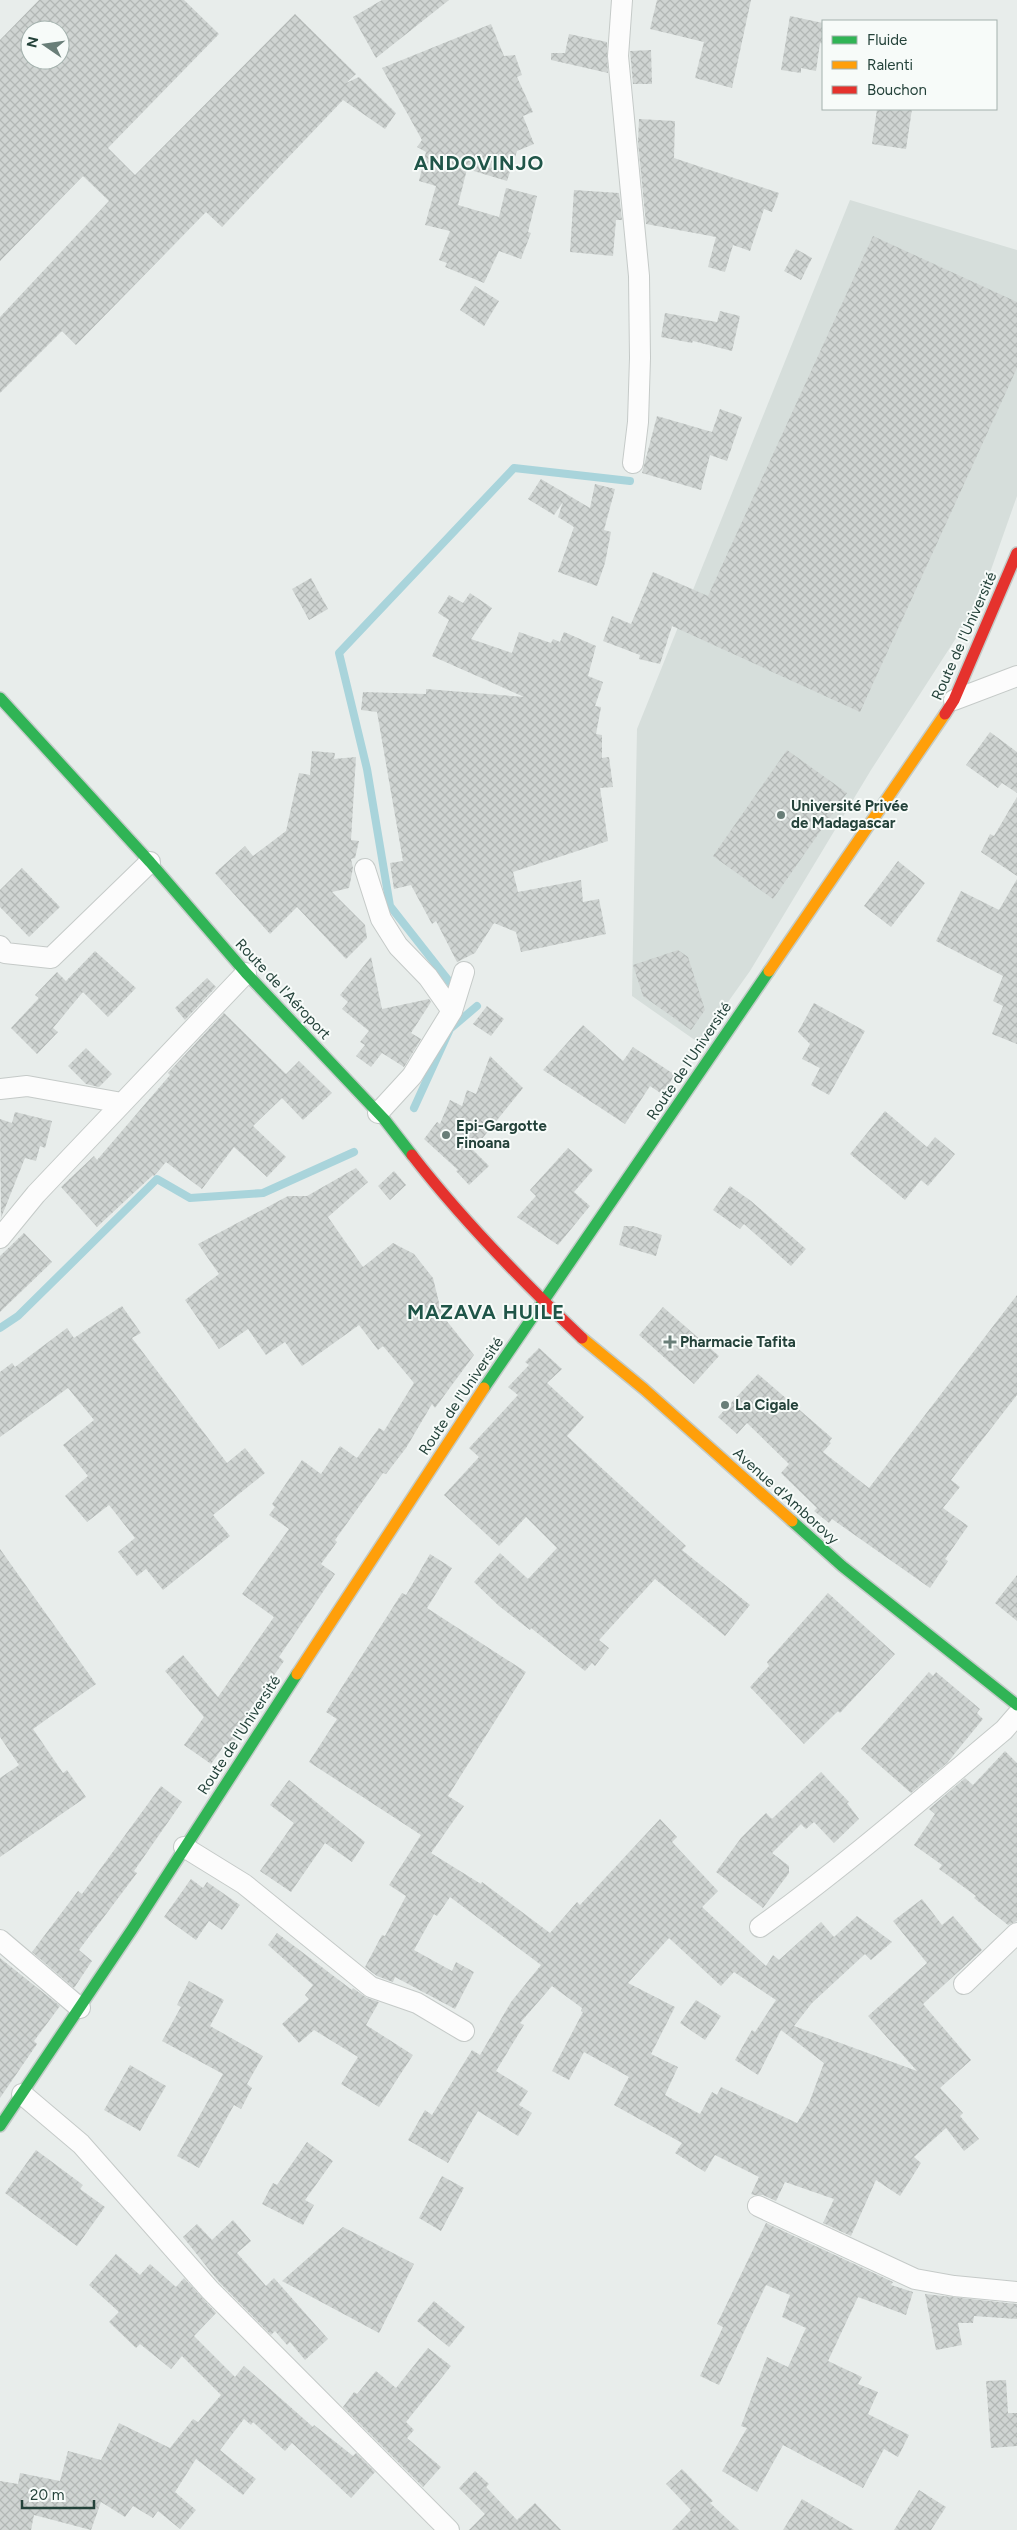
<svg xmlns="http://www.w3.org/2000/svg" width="1017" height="2530" font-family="Figtree,sans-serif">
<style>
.built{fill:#d6dedb}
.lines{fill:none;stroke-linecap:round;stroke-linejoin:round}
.stream{stroke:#a9d4db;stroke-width:8}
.building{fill:url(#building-cross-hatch);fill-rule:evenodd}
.street-casing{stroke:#c5cac8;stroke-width:22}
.fast-casing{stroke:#c3cbc8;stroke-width:14}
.slow-casing{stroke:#c3cbc8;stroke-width:14}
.jam-casing{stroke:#c3cbc8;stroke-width:14}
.street{stroke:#fcfcfc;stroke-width:20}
.fast{stroke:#30b455;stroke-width:11}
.slow{stroke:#ff9f0a;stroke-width:11}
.jam{stroke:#e5322d;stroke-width:11}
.poi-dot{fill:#697e78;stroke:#f7fbf9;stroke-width:2}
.labels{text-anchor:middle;stroke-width:4;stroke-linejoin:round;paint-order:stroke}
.street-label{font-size:15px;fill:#24423a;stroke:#f7fbf9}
.poi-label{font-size:15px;font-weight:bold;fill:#24423a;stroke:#f7fbf9;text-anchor:start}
.district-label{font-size:20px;font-weight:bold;letter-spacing:1px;fill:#1f5548;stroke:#f7fbf9}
</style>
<defs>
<pattern id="building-cross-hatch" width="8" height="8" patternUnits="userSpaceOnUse" patternTransform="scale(1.25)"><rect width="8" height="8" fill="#cfd4d2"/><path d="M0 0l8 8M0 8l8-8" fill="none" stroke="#b2b7b5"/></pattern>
</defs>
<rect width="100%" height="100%" fill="#e8edeb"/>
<path class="built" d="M 850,200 L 1017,250 L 1017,496 L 980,601 L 871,770 L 750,971 L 699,1043 L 632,996 L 637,729 Z"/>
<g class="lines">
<path class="stream" d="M 452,985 L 390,906 L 367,769 L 339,653 L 514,468 L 630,481
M 414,1108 L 450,1029 L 477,1006
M 0,1328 L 18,1316 L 157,1179 L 190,1198 L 263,1193 L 354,1152"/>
</g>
<path class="building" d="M 39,0 L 184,0 L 219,34 L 108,148 L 135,175 L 295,14 L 356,74 L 346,83 L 359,77 L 396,113 L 385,129 L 343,100 L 222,227 L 206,212 L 76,345 L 62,331 L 0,393 L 0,317 L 109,201 L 83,176 L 0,261 L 0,40 ZM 30,30 L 60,30 L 60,60 L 30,60 Z
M 382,0 L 449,0 L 376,58 L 353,17 Z
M 657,0 L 751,0 L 732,88 L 695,78 L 704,42 L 650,29 Z
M 790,16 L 823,23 L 823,44 L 820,43 L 816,71 L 801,68 L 801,73 L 781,70 Z
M 491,24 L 504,56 L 515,55 L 522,75 L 517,77 L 533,112 L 523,116 L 534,144 L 517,151 L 507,181 L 467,169 L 458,205 L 499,217 L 506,188 L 537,196 L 528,232 L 531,233 L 521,259 L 499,251 L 484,283 L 445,267 L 447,263 L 439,260 L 450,231 L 425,225 L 436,186 L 419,181 L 426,152 L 417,147 L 422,140 L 382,68 Z
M 569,34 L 607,42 L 608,73 L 551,60 L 551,53 L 565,53 Z
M 651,50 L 652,84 L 633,84 L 630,51 Z
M 877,109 L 912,109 L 906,149 L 872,144 Z
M 639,119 L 675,121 L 674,158 L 779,193 L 772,212 L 764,209 L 750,251 L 733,245 L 725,272 L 708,267 L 716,237 L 646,224 L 638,143 Z
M 574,190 L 619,193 L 622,220 L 616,220 L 613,256 L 570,252 Z
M 873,236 L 1017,302 L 1017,368 L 860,712 L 672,626 L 660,664 L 639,659 L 640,655 L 603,641 L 612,616 L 631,624 L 653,572 L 708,596 Z
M 796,249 L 812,258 L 801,280 L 784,271 Z
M 475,286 L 499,301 L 484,326 L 460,310 Z
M 720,311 L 740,316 L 732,351 L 693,341 L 692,343 L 661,337 L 665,313 L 717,322 Z
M 720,409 L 742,417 L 727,461 L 710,455 L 701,490 L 642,473 L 657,416 L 712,432 Z
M 541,479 L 590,508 L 595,484 L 615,489 L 604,530 L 611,532 L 605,563 L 597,586 L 558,572 L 574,527 L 558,517 L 563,502 L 554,515 L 528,499 Z
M 311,578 L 328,609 L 309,620 L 292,589 Z
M 470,593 L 492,608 L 471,639 L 512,653 L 519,632 L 551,643 L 553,639 L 560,642 L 564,632 L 596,646 L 588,676 L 603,682 L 595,706 L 601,707 L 596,734 L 602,735 L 602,758 L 609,757 L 613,787 L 600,788 L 608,841 L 513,872 L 518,892 L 581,880 L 583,902 L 599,899 L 606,934 L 521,952 L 516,932 L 494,923 L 475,953 L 457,962 L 436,921 L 432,924 L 411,885 L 394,889 L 390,863 L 403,861 L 377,712 L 361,710 L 363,692 L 426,694 L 426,689 L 524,697 L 432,656 L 449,620 L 438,613 L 449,595 L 463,603 Z
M 990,732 L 1017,752 L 1017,793 L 1002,783 L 998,788 L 966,765 Z
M 787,750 L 847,793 L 773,899 L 713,856 Z
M 312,751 L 335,753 L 334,759 L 356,757 L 351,840 L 359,841 L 355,858 L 351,859 L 353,868 L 349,888 L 332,892 L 365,925 L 367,938 L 346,959 L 297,907 L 270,934 L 215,873 L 245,846 L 253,856 L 286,831 L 299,773 L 310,775 Z
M 1017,797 L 1017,876 L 981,852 L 990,834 L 994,836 Z
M 898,861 L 925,883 L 891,927 L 864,906 Z
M 22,868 L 60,907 L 29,937 L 0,907 L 0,890 Z
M 1017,879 L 1017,1044 L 992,1034 L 1003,1006 L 993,1001 L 1003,976 L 936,941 L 961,891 L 999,910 Z
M 678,950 L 688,957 L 705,1010 L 691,1030 L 643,996 L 633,965 Z
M 95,951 L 136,988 L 108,1017 L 83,992 L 53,1028 L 58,1032 L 37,1054 L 11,1028 L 39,998 L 35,995 L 57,972 L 66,981 Z
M 371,957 L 382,1009 L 429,999 L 431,1002 L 411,1033 L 421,1039 L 404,1067 L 382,1053 L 371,1067 L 356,1056 L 365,1045 L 360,1042 L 369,1031 L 342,1009 L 348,1002 L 340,995 Z
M 207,978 L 216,987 L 185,1020 L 175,1008 Z
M 814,1003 L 865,1031 L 829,1095 L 811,1085 L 820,1068 L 802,1059 L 810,1044 L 798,1032 Z
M 487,1006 L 504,1019 L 491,1036 L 473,1024 Z
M 224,1013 L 286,1074 L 299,1061 L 332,1093 L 303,1120 L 282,1098 L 253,1126 L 286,1157 L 267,1177 L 234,1147 L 202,1189 L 166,1162 L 154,1176 L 153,1175 L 97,1227 L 61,1187 L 94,1156 L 97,1160 L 170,1075 L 168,1073 Z
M 583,1025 L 623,1061 L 633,1047 L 675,1075 L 662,1094 L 650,1086 L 625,1124 L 543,1070 Z
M 86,1048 L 112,1074 L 99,1087 L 86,1084 L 68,1066 Z
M 490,1056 L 523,1088 L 473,1150 L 489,1166 L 469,1185 L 456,1171 L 458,1170 L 424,1139 L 437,1122 L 440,1124 L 450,1100 L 462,1106 L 467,1090 L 476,1094 Z
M 885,1111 L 927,1147 L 935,1137 L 955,1154 L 928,1186 L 921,1180 L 905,1200 L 850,1154 Z
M 15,1112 L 52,1121 L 45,1148 L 40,1146 L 36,1161 L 25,1158 L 1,1218 L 0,1119 L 12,1123 Z
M 568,1148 L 593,1170 L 574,1192 L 590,1206 L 558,1245 L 517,1217 L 536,1196 L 530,1190 Z
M 356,1168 L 368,1182 L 328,1217 L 363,1267 L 393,1243 L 414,1254 L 433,1278 L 442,1315 L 474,1355 L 435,1408 L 432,1404 L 406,1448 L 386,1474 L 383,1473 L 335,1540 L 337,1542 L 321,1564 L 335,1574 L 279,1657 L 284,1661 L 246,1715 L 250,1718 L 231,1747 L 226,1743 L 211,1764 L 184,1745 L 204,1717 L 165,1671 L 183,1655 L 218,1697 L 274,1617 L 242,1594 L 289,1529 L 269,1515 L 275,1507 L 272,1504 L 302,1460 L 321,1474 L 340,1446 L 357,1458 L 379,1428 L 384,1431 L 414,1383 L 383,1346 L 378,1350 L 359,1325 L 302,1366 L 285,1342 L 266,1355 L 248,1329 L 219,1349 L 185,1300 L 219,1274 L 198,1244 L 288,1196 L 307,1196 Z
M 394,1171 L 406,1185 L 390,1200 L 378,1186 Z
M 730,1186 L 751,1201 L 806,1249 L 791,1266 L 744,1224 L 740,1229 L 713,1210 Z
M 624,1226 L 633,1226 L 662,1235 L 656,1256 L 619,1245 Z
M 24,1233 L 52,1262 L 0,1312 L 0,1256 Z
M 1017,1295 L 1017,1395 L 951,1480 L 960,1487 L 943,1508 L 968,1526 L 945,1559 L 948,1561 L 930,1588 L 832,1519 L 829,1523 L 814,1511 L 817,1508 L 781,1473 L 789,1464 L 747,1423 L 737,1434 L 718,1417 L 758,1374 L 832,1438 L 829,1442 L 831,1443 L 823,1452 L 869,1488 Z
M 122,1306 L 141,1333 L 132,1338 L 227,1463 L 245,1448 L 265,1473 L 213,1515 L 230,1536 L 163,1590 L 146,1569 L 137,1576 L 118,1552 L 135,1538 L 109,1505 L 87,1522 L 65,1496 L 88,1476 L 63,1445 L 94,1420 L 68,1388 L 0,1437 L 0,1372 L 12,1363 L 15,1367 L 67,1328 L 74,1338 Z
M 663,1307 L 719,1356 L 694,1384 L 639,1335 Z
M 539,1348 L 562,1369 L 547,1383 L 584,1417 L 567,1436 L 686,1546 L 682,1550 L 750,1605 L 725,1636 L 655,1579 L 599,1640 L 609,1648 L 595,1666 L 592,1663 L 585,1671 L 531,1628 L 530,1630 L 499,1606 L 474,1582 L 500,1553 L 528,1579 L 557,1548 L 526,1517 L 499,1546 L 444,1495 L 479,1457 L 469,1448 L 518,1395 L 508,1387 L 529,1365 L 525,1362 Z
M 0,1549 L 96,1684 L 33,1729 L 63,1773 L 67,1770 L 86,1797 L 0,1857 L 0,1778 L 19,1765 L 0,1737 Z
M 430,1554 L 452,1568 L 427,1608 L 526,1672 L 448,1796 L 464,1806 L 431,1853 L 481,1884 L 482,1882 L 550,1933 L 577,1902 L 580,1905 L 660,1819 L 677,1837 L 672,1842 L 718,1891 L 702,1907 L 766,1966 L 773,1955 L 779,1960 L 821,1922 L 834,1937 L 857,1916 L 892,1942 L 871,1960 L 865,1954 L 812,2003 L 794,2026 L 917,2071 L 868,2016 L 927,1963 L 893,1921 L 922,1899 L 942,1925 L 953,1916 L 982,1950 L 923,2004 L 971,2060 L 940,2088 L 963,2113 L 960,2116 L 979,2139 L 964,2151 L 946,2128 L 914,2157 L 921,2163 L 900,2196 L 876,2180 L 851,2236 L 823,2223 L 834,2199 L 785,2182 L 776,2201 L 763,2195 L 754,2195 L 751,2194 L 759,2177 L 715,2155 L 705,2172 L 675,2153 L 682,2143 L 614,2105 L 629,2077 L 584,2052 L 569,2080 L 552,2071 L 583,2012 L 581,2011 L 582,2008 L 552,1986 L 520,2023 L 524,2025 L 496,2071 L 528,2091 L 519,2105 L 532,2113 L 518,2136 L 478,2111 L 448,2163 L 408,2140 L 425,2110 L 432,2115 L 472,2050 L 480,2055 L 511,2002 L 541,1965 L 450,1897 L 437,1916 L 434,1914 L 414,1950 L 452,1971 L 456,1962 L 474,1972 L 455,2009 L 395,1977 L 393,1982 L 377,1976 L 365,1967 L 382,1935 L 385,1936 L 406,1896 L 389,1885 L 421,1835 L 309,1762 L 337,1719 L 326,1712 L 402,1593 L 406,1595 ZM 669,1938 L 721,1986 L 734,1972 L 776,2000 L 755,2032 L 752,2030 L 735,2060 L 758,2075 L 781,2030 L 824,2063 L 809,2103 L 797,2123 L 721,2087 L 717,2095 L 712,2092 L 700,2114 L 665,2095 L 678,2067 L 651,2054 L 675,2007 L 628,1983 Z
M 1017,1575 L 1017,1621 L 995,1603 Z
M 828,1593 L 895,1654 L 840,1713 L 838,1711 L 804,1744 L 750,1687 L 769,1666 L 767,1662 Z
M 929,1672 L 933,1676 L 936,1672 L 980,1709 L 977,1713 L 983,1719 L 947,1763 L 911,1793 L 861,1749 Z
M 1005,1751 L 1017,1763 L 1017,1921 L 1008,1925 L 974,1898 L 976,1896 L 939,1869 L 942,1865 L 914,1845 L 935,1814 L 929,1809 L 965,1778 L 973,1785 Z
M 821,1772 L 849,1802 L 847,1803 L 859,1819 L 834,1843 L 814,1822 L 806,1829 L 801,1824 L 772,1853 L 789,1866 L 789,1873 L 763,1908 L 716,1872 L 741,1838 L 766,1813 L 772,1819 Z
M 289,1780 L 365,1842 L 352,1862 L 325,1843 L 291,1892 L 260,1871 L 294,1823 L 270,1805 Z
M 161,1786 L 182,1802 L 134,1871 L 137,1873 L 79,1950 L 92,1961 L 74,1988 L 32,1952 L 78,1891 L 82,1894 Z
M 191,1879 L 203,1888 L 207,1882 L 240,1905 L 222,1930 L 209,1921 L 196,1940 L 164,1917 Z
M 277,1933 L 352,1990 L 353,1988 L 367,1998 L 379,2002 L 366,2025 L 413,2055 L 379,2107 L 341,2084 L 358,2057 L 314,2030 L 299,2043 L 282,2024 L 309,1999 L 305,1995 L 313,1985 L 268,1945 Z
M 0,1958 L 60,2006 L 34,2041 L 37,2044 L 0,2098 Z
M 189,1981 L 224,2000 L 210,2026 L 263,2056 L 247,2084 L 252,2088 L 241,2109 L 234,2105 L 199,2168 L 177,2156 L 223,2074 L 162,2041 L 181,2007 L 177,2005 Z
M 696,2000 L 721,2016 L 705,2040 L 680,2023 Z
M 130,2065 L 166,2086 L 140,2131 L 104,2110 Z
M 307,2142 L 333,2161 L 305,2200 L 314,2205 L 303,2225 L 262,2204 L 273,2183 L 277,2185 Z
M 36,2150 L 83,2185 L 80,2189 L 105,2207 L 77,2246 L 5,2193 Z
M 442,2176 L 464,2188 L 441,2231 L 419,2218 Z
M 233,2220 L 251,2241 L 237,2253 L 266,2286 L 274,2278 L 328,2339 L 305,2360 L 290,2342 L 287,2345 L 275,2331 L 271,2335 L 219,2282 L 183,2237 L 197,2224 L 212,2240 Z
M 766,2223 L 893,2282 L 891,2285 L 913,2292 L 906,2315 L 858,2297 L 828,2361 L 862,2377 L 858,2384 L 878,2392 L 868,2414 L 909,2435 L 898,2457 L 884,2449 L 863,2488 L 783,2445 L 757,2492 L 722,2471 L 747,2428 L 741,2426 L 767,2357 L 788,2367 L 806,2328 L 782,2317 L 790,2295 L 766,2285 L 719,2385 L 700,2376 L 723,2327 L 717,2324 Z
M 343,2227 L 414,2264 L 379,2333 L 282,2281 Z
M 116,2254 L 140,2275 L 150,2264 L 176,2287 L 184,2278 L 216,2313 L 194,2336 L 235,2377 L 244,2366 L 313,2427 L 314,2425 L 353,2456 L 356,2453 L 375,2472 L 351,2498 L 292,2443 L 285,2451 L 253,2422 L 251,2425 L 244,2419 L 220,2450 L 256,2479 L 243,2495 L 196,2459 L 175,2492 L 196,2510 L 180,2529 L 158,2511 L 153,2518 L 133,2506 L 125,2517 L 101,2502 L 91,2530 L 34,2515 L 31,2530 L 0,2530 L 0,2481 L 18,2484 L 20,2473 L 60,2481 L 68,2451 L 101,2460 L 119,2423 L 170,2448 L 193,2419 L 198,2422 L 221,2395 L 182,2356 L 171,2369 L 140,2344 L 136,2348 L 109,2322 L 119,2312 L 89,2285 Z
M 925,2294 L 1017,2304 L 1017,2319 L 974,2316 L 973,2323 L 958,2323 L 962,2345 L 936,2350 Z
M 434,2301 L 465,2327 L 449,2347 L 417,2321 Z
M 428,2348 L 451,2366 L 406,2422 L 414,2430 L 407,2438 L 441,2467 L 423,2487 L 343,2407 L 354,2392 L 357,2394 L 376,2371 L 396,2388 Z
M 1006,2380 L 1008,2413 L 1017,2413 L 1017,2446 L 991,2448 L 986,2381 Z
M 682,2469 L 713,2501 L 710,2503 L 739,2530 L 672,2530 L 691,2510 L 666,2484 Z
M 475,2471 L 489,2484 L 486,2487 L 517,2520 L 535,2503 L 561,2530 L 469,2530 L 485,2514 L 459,2488 Z
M 919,2490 L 946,2507 L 931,2530 L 894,2530 Z
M 802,2499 L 854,2530 L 783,2530 Z"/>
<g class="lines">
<defs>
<path id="street" d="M 622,0 L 618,56 L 639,276 L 640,358 L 638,422 L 633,463
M 954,700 L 1017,676
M 365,869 L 381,919 L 398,946 L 428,977 L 452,1011 L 412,1076 L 378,1113
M 0,946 L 5,953 L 51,958 L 150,862
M 452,1011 L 464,972
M 0,1089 L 27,1086 L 122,1103
M 0,1238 L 36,1194 L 246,973
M 184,1847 L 244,1884 L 371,1987 L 417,2003 L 464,2031
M 760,1927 C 845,1866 924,1797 1004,1730 L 1017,1715
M 0,1940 L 80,2008
M 964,1984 L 1017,1933
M 22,2094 L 81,2144 L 210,2290 L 449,2530
M 758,2206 L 915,2279 L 954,2286 L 1017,2292"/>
<path id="fast" d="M 0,698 L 150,862 L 246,973 L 384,1119 L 412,1155
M 484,1388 L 769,971
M 792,1521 L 842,1566 L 1017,1705
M 0,2126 L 133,1928 L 297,1674"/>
<path id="slow" d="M 769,971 L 945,714
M 582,1338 L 644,1389 L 792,1521
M 297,1674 L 484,1388"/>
<path id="jam" d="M 945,714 L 954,700 L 1017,553
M 412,1155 C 463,1221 521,1280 582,1338"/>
</defs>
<use href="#street" class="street-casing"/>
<use href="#fast" class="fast-casing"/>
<use href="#slow" class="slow-casing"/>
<use href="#jam" class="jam-casing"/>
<use href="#street" class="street"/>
<use href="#fast" class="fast"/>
<use href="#slow" class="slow"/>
<use href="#jam" class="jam"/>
</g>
<g class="poi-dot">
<circle cx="781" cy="815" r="5"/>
<circle cx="446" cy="1135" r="5"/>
<path d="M667.5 1334.5h5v5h5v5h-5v5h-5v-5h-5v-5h5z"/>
<circle cx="725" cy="1405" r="5"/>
</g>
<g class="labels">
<g class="street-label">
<text transform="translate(964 636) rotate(-66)" y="5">Route de l'Université</text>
<text transform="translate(283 989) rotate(47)" y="5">Route de l'Aéroport</text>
<text transform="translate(689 1061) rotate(-56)" y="5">Route de l'Université</text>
<text transform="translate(461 1396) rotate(-56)" y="5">Route de l'Université</text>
<text transform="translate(786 1496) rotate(42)" y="5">Avenue d'Amborovy</text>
<text transform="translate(239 1735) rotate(-57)" y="5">Route de l'Université</text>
</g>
<g class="poi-label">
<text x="791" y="811">Université Privée<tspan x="791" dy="17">de Madagascar</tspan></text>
<text x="456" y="1131">Epi-Gargotte<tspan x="456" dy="17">Finoana</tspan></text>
<text x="680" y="1347">Pharmacie Tafita</text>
<text x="735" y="1410">La Cigale</text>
</g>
<g class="district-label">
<text x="479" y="170">ANDOVINJO</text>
<text x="486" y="1319">MAZAVA HUILE</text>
</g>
</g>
<rect x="822" y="20" width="175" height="90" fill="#f7fbf9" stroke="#a3b1ad"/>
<rect x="832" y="36" width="25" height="8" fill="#30b455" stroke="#a3b1ad"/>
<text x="867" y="45" font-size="15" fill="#24423a">Fluide</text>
<rect x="832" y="61" width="25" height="8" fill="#ff9f0a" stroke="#a3b1ad"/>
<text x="867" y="70" font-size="15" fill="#24423a">Ralenti</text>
<rect x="832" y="86" width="25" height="8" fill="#e5322d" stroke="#a3b1ad"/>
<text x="867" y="95" font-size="15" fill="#24423a">Bouchon</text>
<g transform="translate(45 45) rotate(283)"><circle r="24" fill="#f7fbf9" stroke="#a3b1ad"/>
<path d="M0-4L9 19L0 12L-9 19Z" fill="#697e78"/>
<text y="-8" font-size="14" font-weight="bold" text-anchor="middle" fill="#24423a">N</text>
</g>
<path d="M22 2500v8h72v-8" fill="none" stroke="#24423a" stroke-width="2.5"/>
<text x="30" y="2500" font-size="15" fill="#24423a" stroke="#f7fbf9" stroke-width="4" paint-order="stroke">20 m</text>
</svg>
